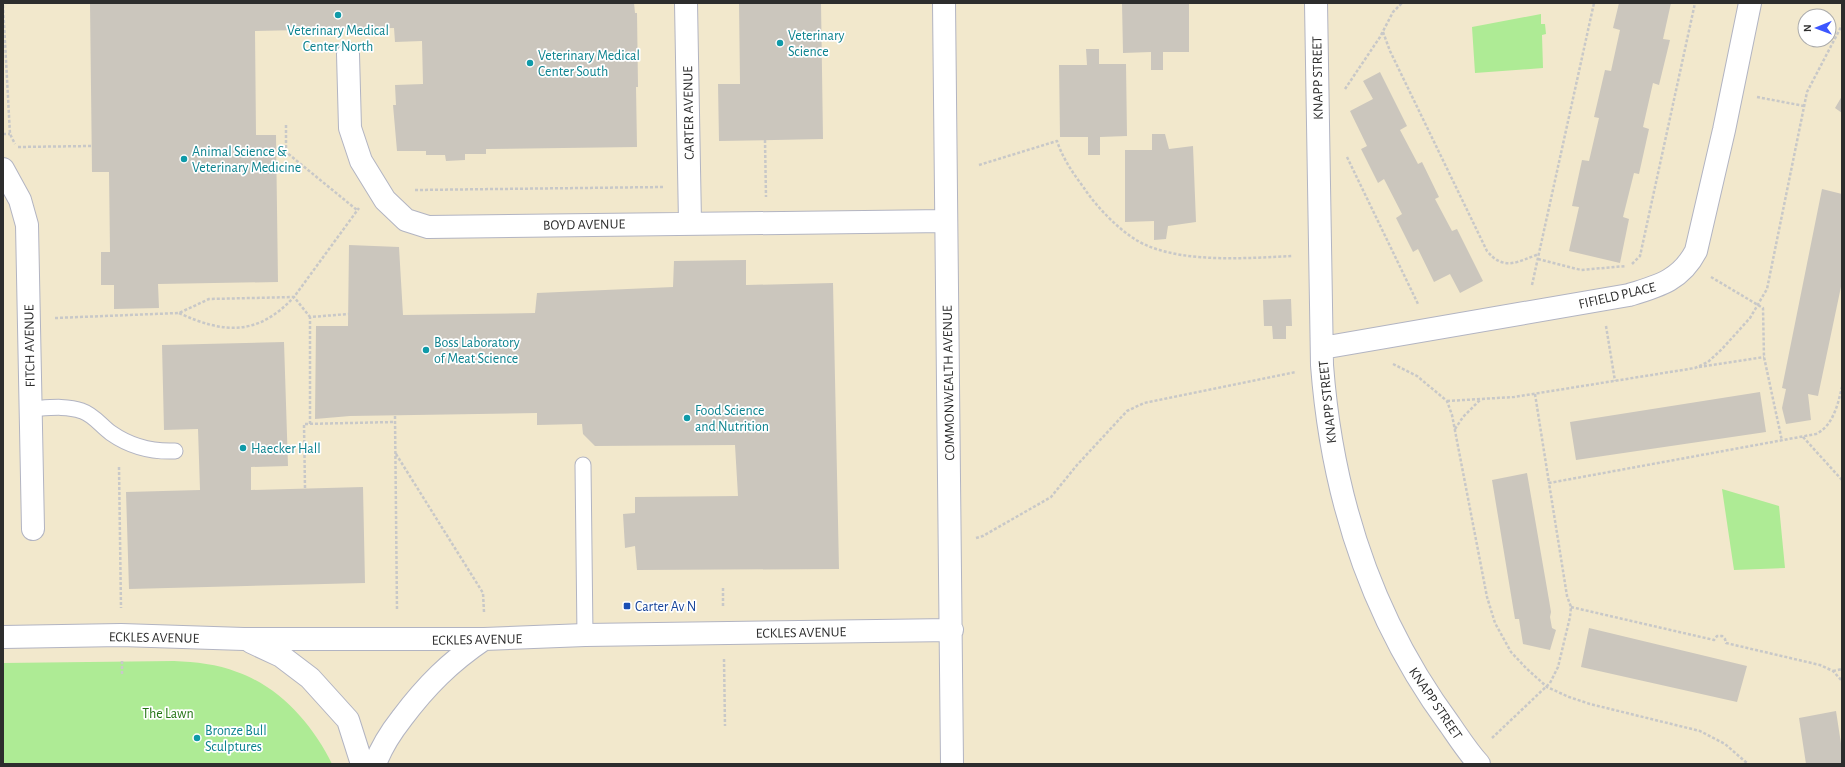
<svg xmlns="http://www.w3.org/2000/svg" width="1845" height="767" font-family="'Alegreya Sans',sans-serif">
<style>
.education{fill:#f2e8cc;fill-rule:evenodd}
.green{fill:#aeeb95}
.building{fill:#cbc6bd}
.lines{fill:none;stroke-linecap:round;stroke-linejoin:round}
.lane-casing{stroke:#b2b4c2;stroke-width:17}
.street-casing{stroke:#b2b4c2;stroke-width:24}
.path{stroke:#c8c8c8;stroke-width:2.5;stroke-dasharray:3 2;stroke-linecap:butt}
.lane{stroke:#fff;stroke-width:15}
.street{stroke:#fff;stroke-width:22}
.culture-dot{fill:#0f9aa8;stroke:#fff;stroke-width:1.5}
.transit-dot{fill:#1a4fb4;stroke:#fff;stroke-width:1.5}
.labels{text-anchor:middle;stroke-width:3.5;stroke-linejoin:round;paint-order:stroke}
.culture-label{font-size:14px;fill:#0d838f;stroke:#fff;text-anchor:start}
.street-label{font-size:14px;fill:#2d2d2d;stroke:#fff}
.transit-label{font-size:14px;fill:#164399;stroke:#fff;text-anchor:start}
.park-label{font-size:14px;fill:#227413;stroke:#fff}
</style>
<rect width="100%" height="100%" fill="#f0e9de"/>
<path class="education" d="M 3,3 L 1842,3 L 1842,764 L 3,764 ZM 1805,16 L 1829,16 L 1829,40 L 1805,40 Z"/>
<path class="green" d="M 1541,14 L 1541,24 L 1545,24 L 1546,34 L 1542,35 L 1543,68 L 1475,73 L 1472,27 Z
M 1722,489 L 1779,506 L 1785,568 L 1734,570 Z
M 174,661 C 196,662 217,664 237,672 C 280,687 313,725 332,764 L 3,764 L 3,663 Z"/>
<path class="building" d="M 90,3 L 634,3 L 635,13 L 637,13 L 638,87 L 636,87 L 637,147 L 486,149 L 486,154 L 465,154 L 465,160 L 446,161 L 445,155 L 426,155 L 426,151 L 397,151 L 393,105 L 396,105 L 395,85 L 423,84 L 422,41 L 395,42 L 394,28 L 255,31 L 256,135 L 276,135 L 278,282 L 158,284 L 159,308 L 114,309 L 114,285 L 101,285 L 101,252 L 110,252 L 109,172 L 92,172 Z
M 739,3 L 821,3 L 823,139 L 719,141 L 718,84 L 740,84 Z
M 1122,3 L 1189,3 L 1189,52 L 1163,52 L 1163,70 L 1151,70 L 1151,52 L 1123,53 Z
M 1619,3 L 1671,3 L 1663,39 L 1670,40 L 1659,85 L 1653,83 L 1643,127 L 1649,129 L 1639,174 L 1634,173 L 1623,217 L 1629,219 L 1620,263 L 1569,251 L 1579,207 L 1572,206 L 1582,160 L 1589,161 L 1599,118 L 1594,117 L 1605,70 L 1611,71 L 1620,30 L 1613,28 Z
M 1086,49 L 1099,49 L 1099,64 L 1126,64 L 1127,136 L 1100,137 L 1100,155 L 1088,155 L 1088,137 L 1060,137 L 1059,65 L 1087,65 Z
M 1380,72 L 1407,126 L 1400,130 L 1418,164 L 1422,162 L 1439,197 L 1435,199 L 1452,231 L 1457,229 L 1483,281 L 1460,293 L 1450,274 L 1434,282 L 1418,249 L 1413,252 L 1396,218 L 1402,214 L 1384,179 L 1378,183 L 1361,149 L 1367,146 L 1350,111 L 1373,99 L 1363,81 Z
M 1842,96 L 1842,113 L 1835,108 Z
M 1152,134 L 1165,134 L 1169,149 L 1193,146 L 1196,222 L 1168,226 L 1166,239 L 1154,240 L 1154,221 L 1125,222 L 1125,150 L 1152,150 Z
M 1822,189 L 1842,194 L 1842,282 L 1818,396 L 1808,394 L 1811,420 L 1786,424 L 1782,408 L 1786,389 L 1782,388 Z
M 349,245 L 399,247 L 403,315 L 535,313 L 537,293 L 673,287 L 674,261 L 746,260 L 746,285 L 833,283 L 839,569 L 637,570 L 635,546 L 625,548 L 623,514 L 635,513 L 635,497 L 738,496 L 735,445 L 595,446 L 583,434 L 582,424 L 537,425 L 537,413 L 350,416 L 315,419 L 316,326 L 348,326 Z
M 1291,299 L 1292,326 L 1286,326 L 1286,339 L 1273,339 L 1272,326 L 1264,326 L 1263,300 Z
M 284,342 L 288,466 L 251,467 L 251,490 L 363,487 L 365,583 L 129,589 L 126,492 L 200,490 L 198,429 L 164,430 L 162,345 Z
M 1760,392 L 1766,432 L 1576,460 L 1570,422 Z
M 1527,473 L 1549,600 L 1551,612 L 1550,617 L 1552,628 L 1556,630 L 1550,650 L 1523,644 L 1519,619 L 1515,619 L 1492,480 Z
M 1589,628 L 1747,666 L 1737,702 L 1581,667 Z
M 1836,711 L 1842,750 L 1842,764 L 1806,764 L 1799,718 Z"/>
<g class="lines">
<defs>
<path id="lane" d="M 30,409 C 47,408 66,405 82,411 C 94,415 101,426 111,433 C 131,447 152,452 175,451
M 583,465 L 585,635"/>
<path id="street" d="M 686,3 L 690,223
M 944,3 L 952,764
M 1316,3 L 1322,365 C 1332,497 1371,618 1450,725 C 1459,738 1468,752 1479,764
M 348,54 L 350,128 L 361,161 L 385,200 L 406,220 L 428,227 L 946,221
M 3,169 L 20,200 L 27,225 L 33,529
M 1322,348 L 1629,295 C 1659,286 1681,280 1696,251 L 1724,130 L 1750,3
M 3,637 L 121,635 L 244,639 L 484,639 L 585,635 L 952,630
M 251,642 L 281,656 L 310,678 L 348,720 L 362,764
M 375,764 C 381,748 391,732 402,718 C 426,686 450,662 484,639"/>
</defs>
<use href="#lane" class="lane-casing"/>
<use href="#street" class="street-casing"/>
<path class="path" d="M 3,5 L 10,134 L 15,144
M 1383,32 L 1390,51 L 1487,251 C 1504,272 1519,261 1539,254
M 1345,89 L 1380,37 L 1393,12 L 1402,3
M 1757,97 L 1804,106
M 286,125 L 286,152 L 357,210
M 3,134 L 10,134
M 765,140 L 766,197
M 18,147 L 92,146
M 1347,157 L 1418,304
M 979,165 L 1057,141 C 1063,159 1073,173 1084,188 C 1098,209 1125,237 1148,246 C 1190,263 1248,258 1293,256
M 415,190 L 664,187
M 1538,259 L 1581,270 L 1626,266
M 1632,264 L 1640,256 L 1695,3
M 1711,277 L 1763,308 L 1764,357 L 1782,441
M 1532,285 L 1594,3
M 179,313 C 224,334 258,336 294,297 L 310,317
M 55,318 L 179,313 L 209,299 L 294,297 L 359,208
M 1606,326 L 1615,381
M 1393,364 L 1417,376 L 1447,401 L 1452,415 L 1487,597 L 1495,623 L 1511,652 L 1526,668 L 1547,687 L 1569,697 L 1590,704 L 1700,731 L 1725,744 L 1748,764
M 1699,367 L 1764,357
M 1535,394 L 1549,483
M 1447,401 L 1514,397 L 1695,368 L 1708,362 L 1722,349 L 1750,318 L 1767,289 L 1807,92 L 1842,25
M 395,416 L 397,611
M 310,424 L 310,317 L 349,314
M 1455,429 L 1463,417 L 1480,400
M 1803,437 L 1842,480
M 396,454 L 483,593 L 484,612
M 119,467 L 121,608
M 305,488 L 304,424 L 395,422
M 976,538 L 983,536 L 1051,497 L 1077,465 L 1127,411 L 1144,403 L 1296,372
M 723,588 L 723,606
M 1571,607 L 1714,640 L 1717,636 L 1722,636 L 1725,639 L 1726,643 L 1820,665 L 1833,671 L 1842,681
M 724,659 L 725,726
M 122,661 L 122,675
M 1833,671 L 1842,669
M 1492,738 L 1550,683 L 1558,667 L 1570,617 L 1571,607 L 1567,596 L 1549,483 L 1816,434 C 1833,426 1838,404 1842,387"/>
<use href="#lane" class="lane"/>
<use href="#street" class="street"/>
</g>
<g class="culture-dot">
<circle cx="338" cy="15" r="4"/>
<circle cx="780" cy="43" r="4"/>
<circle cx="530" cy="63" r="4"/>
<circle cx="184" cy="159" r="4"/>
<circle cx="426" cy="350" r="4"/>
<circle cx="687" cy="418" r="4"/>
<circle cx="243" cy="448" r="4"/>
<circle cx="197" cy="738" r="4"/>
</g>
<rect class="transit-dot" x="623" y="602" width="8" height="8" rx="2"/>
<g class="labels">
<g class="culture-label">
<text x="338" y="35" text-anchor="middle">Veterinary Medical<tspan x="338" dy="16">Center North</tspan></text>
<text x="788" y="40">Veterinary<tspan x="788" dy="16">Science</tspan></text>
<text x="538" y="60">Veterinary Medical<tspan x="538" dy="16">Center South</tspan></text>
<text x="192" y="156">Animal Science &amp;<tspan x="192" dy="16">Veterinary Medicine</tspan></text>
<text x="434" y="347">Boss Laboratory<tspan x="434" dy="16">of Meat Science</tspan></text>
<text x="695" y="415">Food Science<tspan x="695" dy="16">and Nutrition</tspan></text>
<text x="251" y="453">Haecker Hall</text>
<text x="205" y="735">Bronze Bull<tspan x="205" dy="16">Sculptures</tspan></text>
</g>
<g class="street-label">
<text transform="translate(1317 78) rotate(-91)" y="5">KNAPP STREET</text>
<text transform="translate(688 113) rotate(-91)" y="5">CARTER AVENUE</text>
<text transform="translate(584 224) rotate(-1)" y="5">BOYD AVENUE</text>
<text transform="translate(1617 295) rotate(-13)" y="5">FIFIELD PLACE</text>
<text transform="translate(29 346) rotate(-91)" y="5">FITCH AVENUE</text>
<text transform="translate(948 383) rotate(-91)" y="5">COMMONWEALTH AVENUE</text>
<text transform="translate(1327 402) rotate(-96)" y="5">KNAPP STREET</text>
<text transform="translate(801 632) rotate(-1)" y="5">ECKLES AVENUE</text>
<text transform="translate(154 637) rotate(1)" y="5">ECKLES AVENUE</text>
<text transform="translate(477 639) rotate(-1)" y="5">ECKLES AVENUE</text>
<text transform="translate(1436 703) rotate(56)" y="5">KNAPP STREET</text>
</g>
<g class="transit-label">
<text x="635" y="611">Carter Av N</text>
</g>
<g class="park-label">
<text x="168" y="718">The Lawn</text>
</g>
</g>
<rect width="1845" height="767" fill="none" stroke="#2d2d2d" stroke-width="8"/>
<g transform="translate(1817 28) rotate(269)"><circle r="19" fill="#ffffff" stroke="#ababab"/>
<path d="M0-3L7 15L0 10L-7 15Z" fill="#3c56ff"/>
<text y="-6" font-size="11" font-weight="bold" text-anchor="middle" fill="#2d2d2d">N</text>
</g>
</svg>
